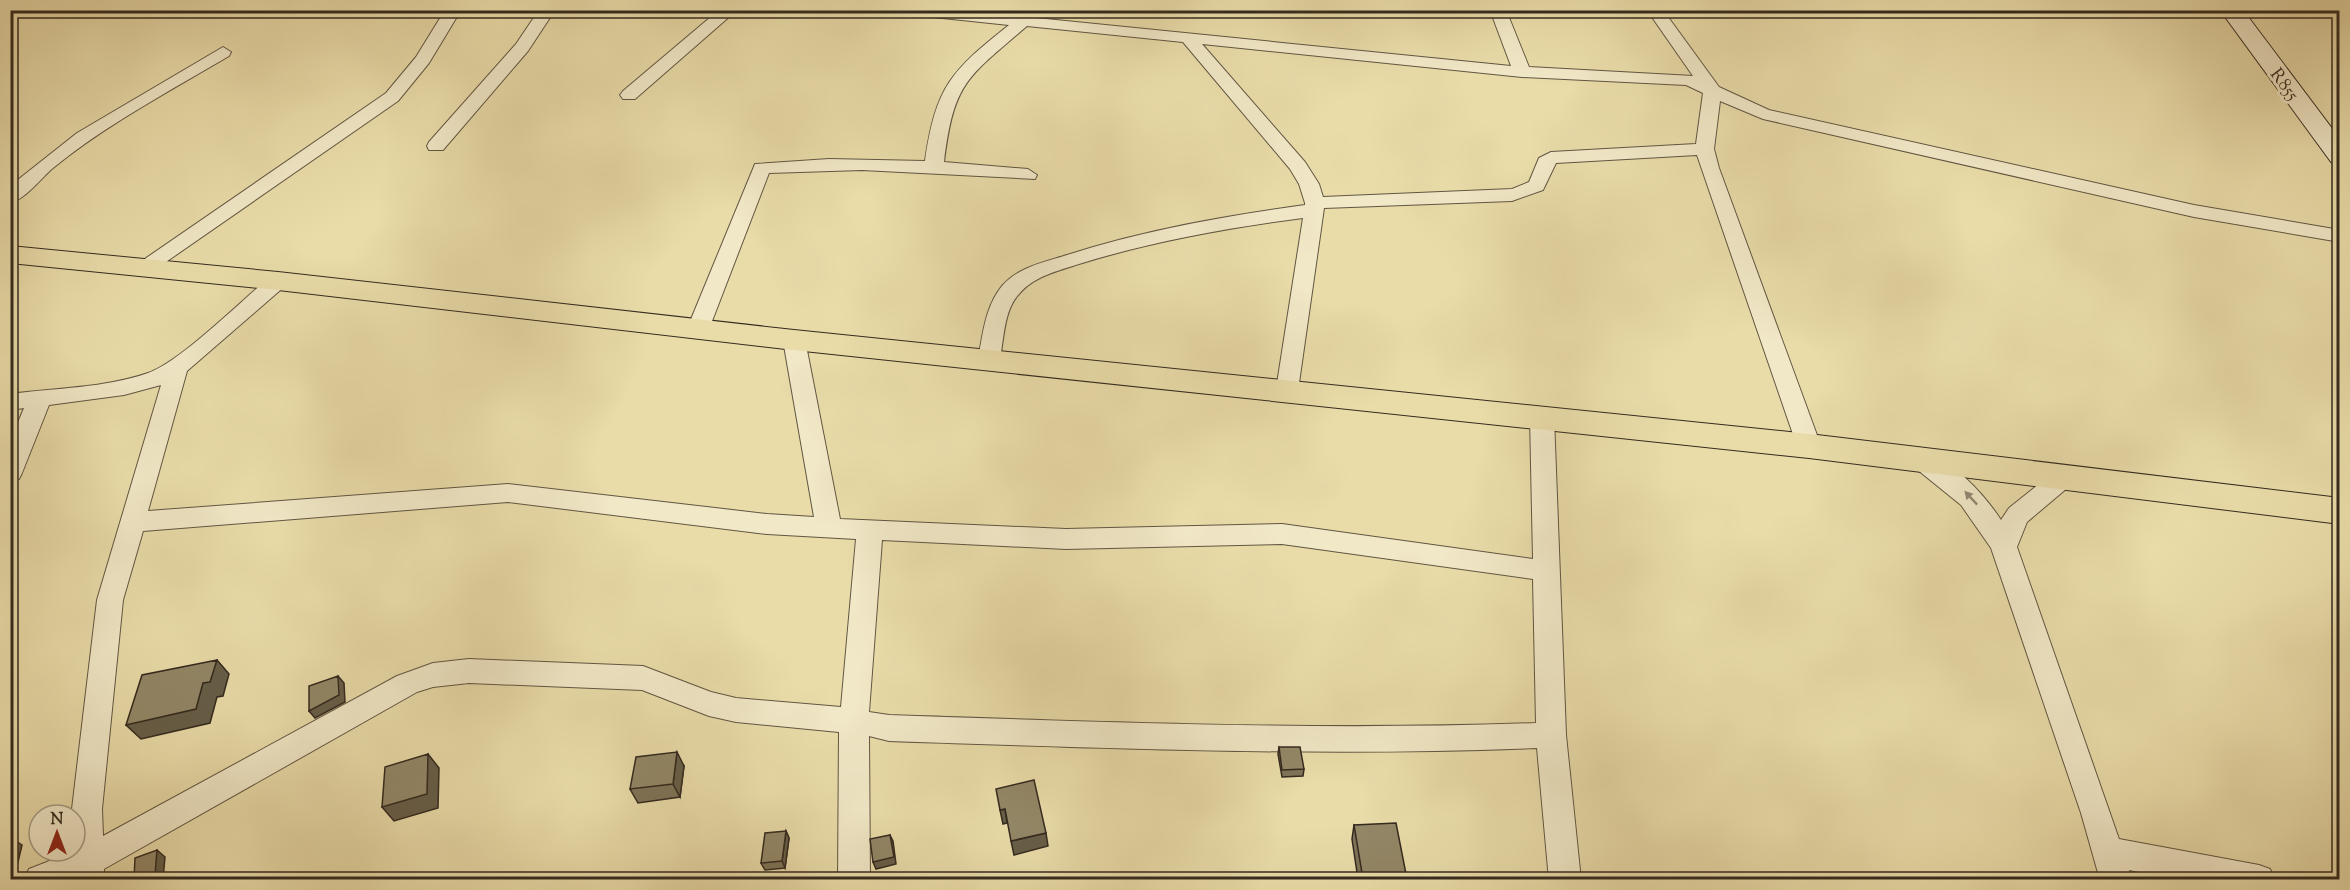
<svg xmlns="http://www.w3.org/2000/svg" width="2350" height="890" font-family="'Sorts Mill Goudy',serif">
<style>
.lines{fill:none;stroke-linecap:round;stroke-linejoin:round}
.street-casing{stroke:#615642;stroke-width:2}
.secondary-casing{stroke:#342a1f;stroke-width:2}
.primary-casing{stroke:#342a1f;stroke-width:2}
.street{fill:#f1e8c7;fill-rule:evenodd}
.secondary{fill:#f1e8c7;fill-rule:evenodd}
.primary{fill:#e9dca9;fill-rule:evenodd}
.wall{fill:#7e7459;stroke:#342a1f;stroke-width:1.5}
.shaded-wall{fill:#665e48;stroke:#342a1f;stroke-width:1.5}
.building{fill:#928767;stroke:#342a1f;stroke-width:1.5}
.oneway{fill:#928973}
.labels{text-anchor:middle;stroke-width:6;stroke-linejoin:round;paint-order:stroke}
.far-street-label{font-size:18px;fill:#342a1f;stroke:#f1e8c7}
</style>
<rect width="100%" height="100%" fill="#e9dca9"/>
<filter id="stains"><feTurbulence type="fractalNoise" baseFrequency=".00333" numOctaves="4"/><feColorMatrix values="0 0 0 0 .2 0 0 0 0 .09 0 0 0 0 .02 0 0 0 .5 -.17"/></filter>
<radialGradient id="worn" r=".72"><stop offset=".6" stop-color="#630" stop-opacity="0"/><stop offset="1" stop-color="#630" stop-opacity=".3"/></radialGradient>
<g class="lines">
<defs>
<path id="street" d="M 445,10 L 461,10 L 429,63 L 398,101 L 150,273 L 136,273 L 133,269 L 136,265 L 386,93 L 416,57 Z
M 539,10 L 555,10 L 528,51 L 443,150 L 429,150 L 427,146 L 429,142 L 516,44 Z
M 719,10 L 737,10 L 635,99 L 623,99 L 620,95 L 623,91 Z
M 906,10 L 966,10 L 1020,16 L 1028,12 L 1034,14 L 1036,18 L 1511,66 L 1490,10 L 1506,10 L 1529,67 L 1693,76 L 1647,10 L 1663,10 L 1719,87 L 1769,110 L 2194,205 L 2340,230 L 2340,242 L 2194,217 L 1763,119 L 1720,101 L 1714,149 L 1719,168 L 1821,446 L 1817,452 L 1809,454 L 1801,452 L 1797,446 L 1697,155 L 1556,163 L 1543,190 L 1512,201 L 1324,208 L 1298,390 L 1295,395 L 1287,398 L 1279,395 L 1276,390 L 1303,218 C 1227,228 1153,241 1079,264 C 1058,271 1034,276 1019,294 C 1004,310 1004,338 1000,359 L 997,364 L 989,366 L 981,364 L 978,359 C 983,334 985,307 1002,286 C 1018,267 1045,262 1067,255 C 1145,230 1224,216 1305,205 L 1305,203 L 1299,184 L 1290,169 L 1183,42 L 1027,26 C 967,78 954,81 944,162 L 1028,169 L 1037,175 L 1035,179 L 862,170 L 769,173 L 709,329 L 706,334 L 690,334 L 687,329 L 755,164 L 829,159 L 925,161 C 936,86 951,71 1009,25 L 914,15 ZM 1202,44 L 1522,77 L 1686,85 L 1703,93 L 1696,144 L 1551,152 L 1539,158 L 1529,182 L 1512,189 L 1323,197 L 1319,184 L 1305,162 Z
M 223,47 L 231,52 L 229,56 C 170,91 107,124 53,168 C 41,178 26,199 10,203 L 10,186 L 77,133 Z
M 278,275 L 285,276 L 288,281 L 285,286 L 187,371 L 148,511 L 508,484 L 767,514 L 814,517 L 783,340 L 786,335 L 802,335 L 805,340 L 840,519 L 1066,529 L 1282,524 L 1533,559 L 1530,417 L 1534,411 L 1542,409 L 1550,411 L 1554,417 L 1566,735 L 1581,880 L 1549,880 L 1537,748 C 1321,757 1105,748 889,741 L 869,736 L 870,880 L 838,880 L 839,732 L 736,722 L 709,716 L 642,690 L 469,683 L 433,687 L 417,692 L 104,869 L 104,880 L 24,880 L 29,869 L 75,851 L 75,815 L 72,815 L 72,809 L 97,600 L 161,385 L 124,395 L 49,405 L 22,473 L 19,479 L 10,482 L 10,442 L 24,408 L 10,410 L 10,394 C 55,388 105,388 148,373 C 180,362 241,301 271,276 ZM 508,502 L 767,534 L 856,539 L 841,707 L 736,698 L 711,692 L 643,666 L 469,659 L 433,663 L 397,676 L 103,836 L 102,809 L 123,600 L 143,531 ZM 882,540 L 1066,549 L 1282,544 L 1533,579 L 1536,723 C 1320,731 1105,722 889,715 L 869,712 Z
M 1923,452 C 1954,461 1984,494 2001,520 L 2009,508 L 2054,472 L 2063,469 L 2072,472 L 2075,478 L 2072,484 L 2027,522 L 2017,547 L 2119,839 L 2259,865 L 2270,869 L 2275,880 L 2178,880 L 2129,870 L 2132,880 L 2100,880 L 2081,813 L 1991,548 L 1961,505 L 1914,467 L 1911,461 L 1914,455 Z"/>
<path id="secondary" d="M 2220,10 L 2243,10 L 2340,139 L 2340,165 L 2331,162 Z"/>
<path id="primary" d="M 10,246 L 278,272 L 794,330 L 1809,434 L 2340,498 L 2340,524 L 1809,458 L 794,350 L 278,290 L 10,263 Z"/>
</defs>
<use href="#street" class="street-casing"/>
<use href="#secondary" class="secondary-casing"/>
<use href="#primary" class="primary-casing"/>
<use href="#street" class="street"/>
<use href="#secondary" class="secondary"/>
<use href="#primary" class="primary"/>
</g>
<path class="wall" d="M 1279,747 L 1304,769 L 1303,776 L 1282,777 L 1278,754 Z
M 684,766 L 680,797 L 638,803 L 630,789 Z
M 1354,825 L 1407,879 L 1358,879 L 1352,839 Z
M 786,831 L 789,838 L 785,868 L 765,870 L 761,863 Z"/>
<path class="shaded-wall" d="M 217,660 L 229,674 L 223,696 L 217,697 L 210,723 L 141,739 L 126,725 Z
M 338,676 L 344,683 L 345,702 L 315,718 L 309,711 Z
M 677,752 L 684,766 L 680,797 L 673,784 Z
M 428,754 L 439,768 L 438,808 L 394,821 L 382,807 Z
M 1005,809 L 1007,823 L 1003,824 L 1000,810 Z
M 786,831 L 789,838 L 785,868 L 782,861 Z
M 1046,833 L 1048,846 L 1014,855 L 1011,841 Z
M 890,835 L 893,841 L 896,864 L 876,869 L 873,862 Z
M 13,839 L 22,845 L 14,879 L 10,879 L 10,849 Z
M 157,850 L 165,857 L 163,879 L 143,879 Z"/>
<path class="building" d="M 217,660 L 210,682 L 203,683 L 196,709 L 126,725 L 142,675 Z
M 338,676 L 339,695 L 309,711 L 309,686 Z
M 1279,747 L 1300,747 L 1304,769 L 1282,770 Z
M 677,752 L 673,784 L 630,789 L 636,757 Z
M 428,754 L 427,794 L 382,807 L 385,767 Z
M 1034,780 L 1046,833 L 1011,841 L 1005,809 L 1000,810 L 996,789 Z
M 1396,823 L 1407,879 L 1363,879 L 1354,825 Z
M 786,831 L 782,861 L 761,863 L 765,833 Z
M 890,835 L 894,857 L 873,862 L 870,839 Z
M 157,850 L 155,875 L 143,879 L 134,879 L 135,858 Z
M 1062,876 L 1063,879 L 1049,879 Z"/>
<defs><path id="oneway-solid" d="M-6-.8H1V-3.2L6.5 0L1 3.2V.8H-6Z" transform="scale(1.5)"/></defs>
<use class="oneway" href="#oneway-solid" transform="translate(1971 498) rotate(-133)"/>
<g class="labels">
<g class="far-street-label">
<text transform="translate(2285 84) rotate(53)" y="6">R855</text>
</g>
</g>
<rect width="2350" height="890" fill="none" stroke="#e9dca9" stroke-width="36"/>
<rect x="12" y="12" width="2326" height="866" fill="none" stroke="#342a1f" stroke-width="3"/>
<rect x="18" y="18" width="2314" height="854" fill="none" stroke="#342a1f" stroke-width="1.5"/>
<g transform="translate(57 833)"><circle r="28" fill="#f1e8c7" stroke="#a59c84" stroke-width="1.5"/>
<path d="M0-4.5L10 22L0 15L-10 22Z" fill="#8f2418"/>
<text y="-9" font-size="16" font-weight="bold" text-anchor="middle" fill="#342a1f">N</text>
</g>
<rect width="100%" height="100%" filter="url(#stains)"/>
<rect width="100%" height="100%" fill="url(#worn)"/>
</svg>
